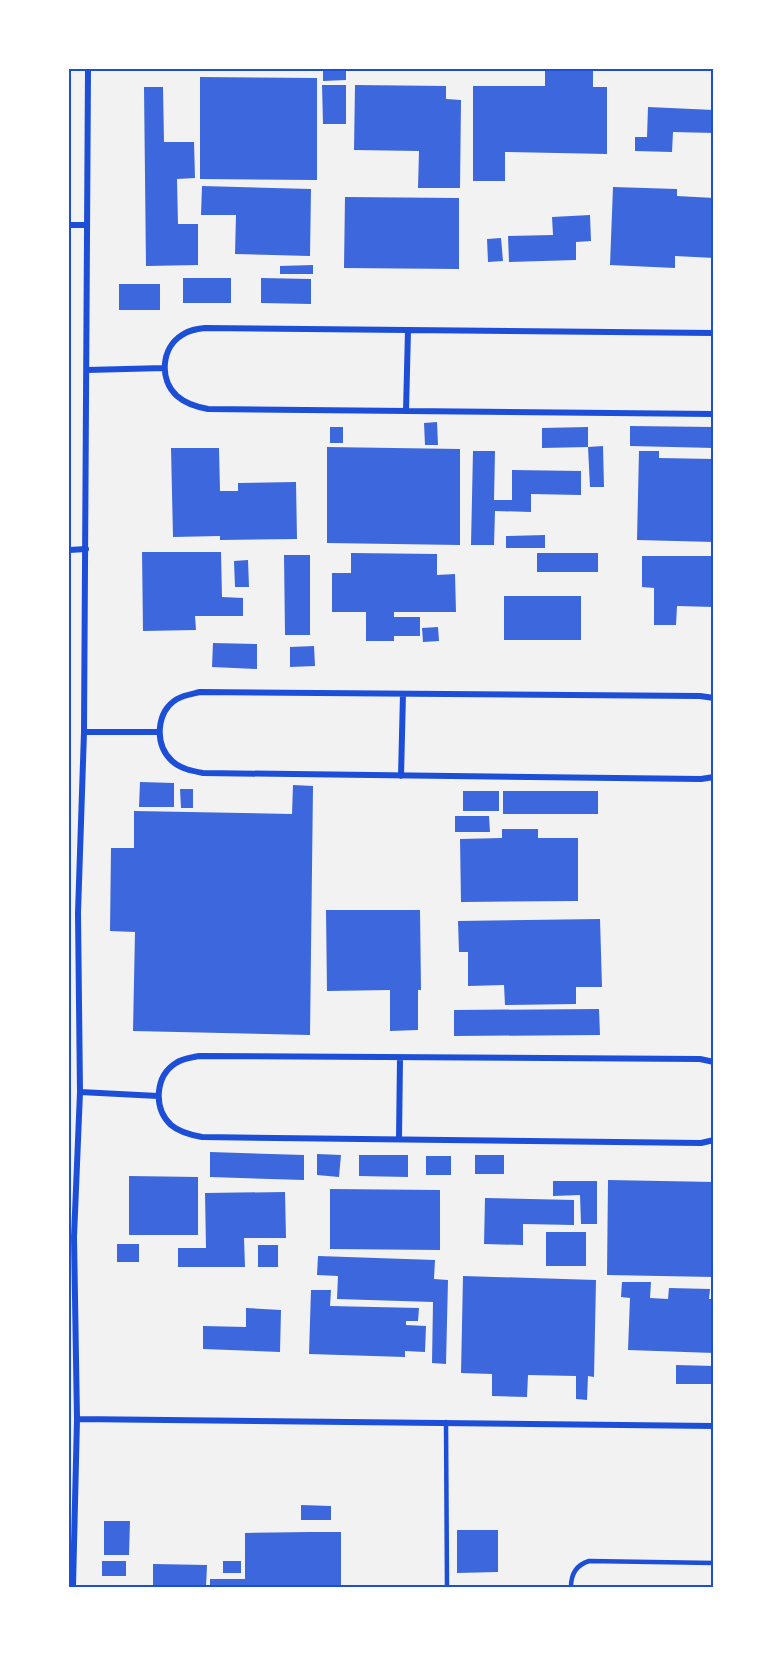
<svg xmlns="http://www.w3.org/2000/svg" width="783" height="1656" font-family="Montserrat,sans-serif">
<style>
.building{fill:#3d67dc}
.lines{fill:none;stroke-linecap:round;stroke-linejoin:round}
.service{stroke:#1d4ed8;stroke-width:4.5}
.minor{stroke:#1d4ed8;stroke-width:6}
.neatline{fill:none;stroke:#1d4ed8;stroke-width:2}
</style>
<rect width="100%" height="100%" fill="#f2f2f2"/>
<path class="building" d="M 323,69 L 346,69 L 346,80 L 323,81 Z
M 545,69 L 593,69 L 593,87 L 607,87 L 607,154 L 505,152 L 505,181 L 473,181 L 473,86 L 545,86 Z
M 200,77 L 317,78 L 317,180 L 200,179 Z
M 322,85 L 346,85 L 346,124 L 323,124 Z
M 355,85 L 446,86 L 446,99 L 461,100 L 460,188 L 418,188 L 419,151 L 354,150 Z
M 144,87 L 163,87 L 164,142 L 194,142 L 195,178 L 177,179 L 178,224 L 198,224 L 198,265 L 146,266 Z
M 648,107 L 714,110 L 714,133 L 673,132 L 672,152 L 635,151 L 635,137 L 647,137 Z
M 202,186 L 311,189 L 310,256 L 235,254 L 236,215 L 201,215 Z
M 613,187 L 677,189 L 677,196 L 714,198 L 714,258 L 675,256 L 675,268 L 610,265 Z
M 345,197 L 459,198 L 459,269 L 344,268 Z
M 590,215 L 591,241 L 576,242 L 576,260 L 509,262 L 508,236 L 553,235 L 552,217 Z
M 501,238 L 503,261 L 488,262 L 487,239 Z
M 313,265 L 313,274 L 280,274 L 280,266 Z
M 183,278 L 231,278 L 231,303 L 183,303 Z
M 261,278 L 311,279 L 311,304 L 261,303 Z
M 119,284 L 160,284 L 160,310 L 119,310 Z
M 437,422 L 438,445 L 425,445 L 424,423 Z
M 630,426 L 714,427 L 714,448 L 630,446 Z
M 330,427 L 343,427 L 343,443 L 330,443 Z
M 588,427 L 588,447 L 542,448 L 542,428 Z
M 603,446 L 604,487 L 590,487 L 588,447 Z
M 327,447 L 460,449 L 460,545 L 327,543 Z
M 171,448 L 219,448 L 220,491 L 238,491 L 238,483 L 296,482 L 297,539 L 220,540 L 220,536 L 173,537 Z
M 473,451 L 495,451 L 494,500 L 512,500 L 512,470 L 581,471 L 581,495 L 531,494 L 531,512 L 495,511 L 494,545 L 471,545 Z
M 639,451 L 659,451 L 659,458 L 714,459 L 714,542 L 637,540 Z
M 545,535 L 545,548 L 506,548 L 506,536 Z
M 142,552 L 221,552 L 222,597 L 243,598 L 243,616 L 195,616 L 196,630 L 143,631 Z
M 351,553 L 437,554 L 437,575 L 455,574 L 456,612 L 394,612 L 394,617 L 420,617 L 420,636 L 394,636 L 394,641 L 366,641 L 366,612 L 332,612 L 332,573 L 351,573 Z
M 537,553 L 598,553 L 598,572 L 537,572 Z
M 284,555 L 310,555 L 310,635 L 285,635 Z
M 642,556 L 714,556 L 714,607 L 677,606 L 676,625 L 654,625 L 654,588 L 642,587 Z
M 248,560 L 249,587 L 235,587 L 234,561 Z
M 504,596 L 581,596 L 581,640 L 504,640 Z
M 438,627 L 439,641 L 423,642 L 422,628 Z
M 213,643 L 257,644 L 257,669 L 212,667 Z
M 314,646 L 315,666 L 290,667 L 290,647 Z
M 140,782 L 174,783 L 174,807 L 139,807 Z
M 293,785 L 313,786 L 310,1035 L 133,1031 L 135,932 L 110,931 L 111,848 L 134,848 L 134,811 L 292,814 Z
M 180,789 L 193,789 L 193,808 L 181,808 Z
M 463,791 L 499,791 L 499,811 L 463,811 Z
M 503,791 L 598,791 L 598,814 L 503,814 Z
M 455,816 L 489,816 L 490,832 L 455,832 Z
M 502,829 L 538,829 L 538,838 L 578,838 L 578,901 L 461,902 L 460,839 L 502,838 Z
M 326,910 L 420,910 L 421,990 L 418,990 L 418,1030 L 390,1031 L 390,990 L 327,991 Z
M 600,919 L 602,987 L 576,987 L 576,1004 L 505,1005 L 504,985 L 468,986 L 468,952 L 459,952 L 458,921 Z
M 599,1009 L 600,1035 L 454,1036 L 454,1010 Z
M 210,1152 L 304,1155 L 304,1180 L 210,1177 Z
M 317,1154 L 341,1155 L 339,1177 L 317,1175 Z
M 359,1155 L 408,1155 L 408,1177 L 359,1176 Z
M 475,1155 L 504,1155 L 504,1174 L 475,1174 Z
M 426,1156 L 451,1156 L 451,1175 L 426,1175 Z
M 129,1176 L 198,1177 L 198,1235 L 129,1235 Z
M 608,1180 L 714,1182 L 714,1277 L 607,1275 Z
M 553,1181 L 597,1181 L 597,1224 L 581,1224 L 580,1195 L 553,1196 Z
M 330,1189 L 440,1190 L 440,1250 L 330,1249 Z
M 285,1192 L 286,1238 L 244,1238 L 245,1267 L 178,1267 L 178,1248 L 206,1248 L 205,1193 Z
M 485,1198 L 574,1200 L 574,1225 L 523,1224 L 523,1245 L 484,1244 Z
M 546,1232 L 586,1232 L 586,1266 L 546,1266 Z
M 117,1244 L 139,1244 L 139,1262 L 117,1262 Z
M 258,1245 L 278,1245 L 278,1267 L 258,1267 Z
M 318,1256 L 435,1260 L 434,1279 L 448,1280 L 446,1364 L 432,1363 L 433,1302 L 337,1299 L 338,1276 L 317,1275 Z
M 463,1276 L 596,1280 L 594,1377 L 588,1376 L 587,1400 L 576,1399 L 576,1376 L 528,1375 L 527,1397 L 492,1396 L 492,1374 L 461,1373 Z
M 622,1282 L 651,1282 L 650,1298 L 668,1299 L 669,1288 L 710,1289 L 709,1299 L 714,1299 L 714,1353 L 628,1350 L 630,1298 L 621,1297 Z
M 311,1290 L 331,1290 L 330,1306 L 419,1308 L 418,1321 L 406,1321 L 406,1325 L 426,1326 L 425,1352 L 405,1351 L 405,1357 L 309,1354 Z
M 246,1308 L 281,1310 L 280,1352 L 203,1349 L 203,1326 L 246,1327 Z
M 676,1365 L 714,1366 L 714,1384 L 676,1384 Z
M 301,1505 L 331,1506 L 331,1520 L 301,1520 Z
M 104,1521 L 130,1521 L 129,1555 L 104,1555 Z
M 457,1530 L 498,1530 L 498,1572 L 457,1573 Z
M 312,1532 L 341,1532 L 341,1587 L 210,1587 L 210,1579 L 245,1579 L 245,1533 Z
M 102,1561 L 126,1561 L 126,1576 L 102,1576 Z
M 223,1561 L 241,1561 L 241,1573 L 223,1573 Z
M 153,1564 L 207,1565 L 206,1587 L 153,1587 Z"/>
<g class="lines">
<path class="service" d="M 446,1422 L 447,1587
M 571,1587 C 571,1574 576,1565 589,1561 L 714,1563"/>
<path class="minor" d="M 69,225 L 86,225
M 714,333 L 205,328 C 197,329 189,330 182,335 C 161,348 159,380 177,396 C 186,404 197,407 208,409 L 714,414
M 87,370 L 164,368
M 406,411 L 408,330
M 69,550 L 86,549
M 714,698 L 700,696 L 200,692 C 192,694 184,695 177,699 C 156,712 154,744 172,761 C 181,769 192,771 203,773 L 701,779 L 714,777
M 84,732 L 159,732
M 401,776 L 403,694
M 714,1062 L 700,1059 L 199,1056 C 190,1058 183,1058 176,1063 C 155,1076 153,1108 171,1125 C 179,1132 191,1135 202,1137 L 701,1143 L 714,1140
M 80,1092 L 158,1096
M 399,1139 L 400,1058
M 77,1419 L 714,1426
M 73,1587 L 77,1419 L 74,1237 L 80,1092 L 78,913 L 84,732 L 88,69"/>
</g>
<rect width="783" height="1656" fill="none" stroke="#ffffff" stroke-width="141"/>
<rect x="70" y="70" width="642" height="1516" class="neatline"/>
</svg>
